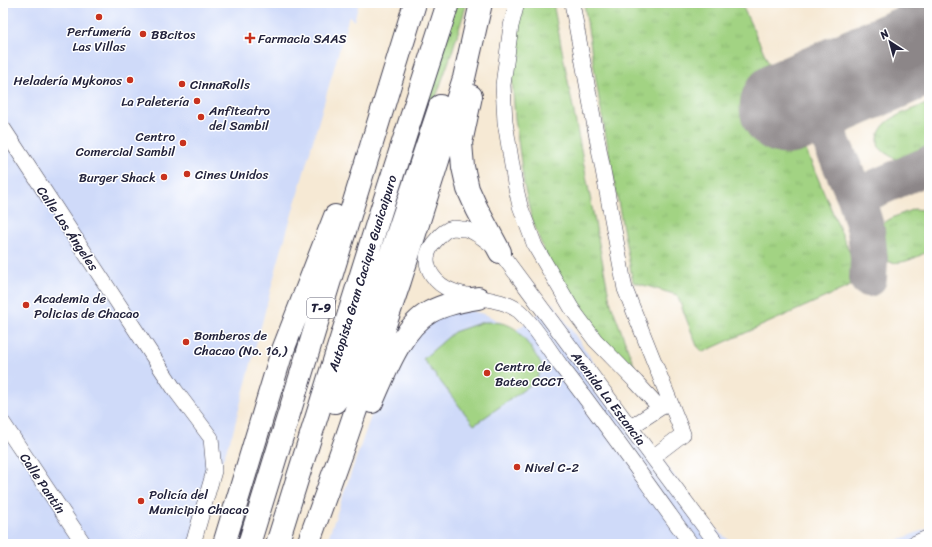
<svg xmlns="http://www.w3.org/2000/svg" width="932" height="547" font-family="Sriracha,sans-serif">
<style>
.built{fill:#cfdaf9}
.grass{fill:url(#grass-tufts);stroke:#627a5f}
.pitch{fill:#a2d383;stroke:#627a5f}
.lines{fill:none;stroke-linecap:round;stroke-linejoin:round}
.taxiway{stroke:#8c8688;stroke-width:38}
.runway{stroke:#8c8688;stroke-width:95}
.minor-casing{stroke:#424052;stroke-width:16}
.motorway-casing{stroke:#424052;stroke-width:24}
.minor{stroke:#fff;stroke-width:15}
.motorway{stroke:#fff;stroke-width:22}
.poi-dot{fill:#c8321e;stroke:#fff;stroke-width:1.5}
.labels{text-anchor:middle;stroke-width:3;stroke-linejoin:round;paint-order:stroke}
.shield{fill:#fff;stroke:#646476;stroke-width:1}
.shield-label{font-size:12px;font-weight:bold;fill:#22223b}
.poi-label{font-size:13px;fill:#22223b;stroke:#fff;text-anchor:start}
.street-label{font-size:13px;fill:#22223b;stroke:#fff}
</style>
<defs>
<pattern id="grass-tufts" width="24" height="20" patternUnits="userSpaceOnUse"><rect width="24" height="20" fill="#a2d383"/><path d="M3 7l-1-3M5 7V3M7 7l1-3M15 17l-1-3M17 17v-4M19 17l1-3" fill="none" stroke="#8bb572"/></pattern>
</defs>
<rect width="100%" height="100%" fill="#fff"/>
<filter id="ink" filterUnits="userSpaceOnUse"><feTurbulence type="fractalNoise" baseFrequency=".025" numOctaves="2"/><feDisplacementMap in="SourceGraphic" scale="8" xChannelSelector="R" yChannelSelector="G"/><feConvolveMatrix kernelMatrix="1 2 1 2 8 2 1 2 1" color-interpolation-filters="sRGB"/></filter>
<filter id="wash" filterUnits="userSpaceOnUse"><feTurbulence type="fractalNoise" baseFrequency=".012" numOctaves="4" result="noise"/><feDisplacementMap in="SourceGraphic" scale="16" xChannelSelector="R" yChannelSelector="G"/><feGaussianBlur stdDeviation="0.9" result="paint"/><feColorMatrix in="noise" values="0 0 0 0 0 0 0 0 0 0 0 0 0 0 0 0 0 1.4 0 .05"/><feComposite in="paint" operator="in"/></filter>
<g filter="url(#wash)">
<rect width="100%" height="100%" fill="#f6e9d4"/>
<path class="built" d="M 3,3 L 359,3 L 354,21 L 349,16 L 277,266 L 233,432 L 191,544 L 3,544 Z
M 553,303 L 586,351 L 636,424 L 705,517 L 720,533 L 734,544 L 326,544 L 383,382 L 404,341 L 446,313 L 472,311 L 487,315 L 516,330 Z
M 929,528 L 929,544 L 888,544 L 926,529 Z"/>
<path class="grass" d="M 456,3 L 467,3 L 452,52 L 346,351 Z
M 520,3 L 553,3 L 610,301 L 635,368 L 595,335 L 550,267 L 531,216 L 524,185 L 515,118 L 511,65 Z
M 584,3 L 741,3 L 766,57 L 856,267 L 859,276 L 855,284 L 703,352 L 697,346 L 677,295 L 633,282 L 599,99 Z
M 929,103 L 929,148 L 899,161 C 893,157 885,154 881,149 C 878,147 878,144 878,141 C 877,118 912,110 929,103 Z
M 914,209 L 924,210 L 929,214 L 929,251 C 922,254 914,259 906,261 C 891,265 875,262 877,243 C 878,238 877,230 881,226 C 887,218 905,213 914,209 Z"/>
<path class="pitch" d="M 483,322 C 494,322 505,322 514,328 C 520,331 539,359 542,366 L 536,381 L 474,425 L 423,359 L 454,332 Z"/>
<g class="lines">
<path class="taxiway" d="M 811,97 L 856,197 L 929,165
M 856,197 L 866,230 L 869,259 L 868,278"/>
<path class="runway" d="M 787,107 L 929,45"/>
</g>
</g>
<g filter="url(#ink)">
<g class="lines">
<defs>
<path id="minor" d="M 517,3 L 511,26 L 503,85 L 505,122 L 515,184 L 520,206 L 535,246 L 572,309 L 595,340 L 636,382 L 660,408 L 631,427
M 572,3 L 625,289 L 683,434 L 653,457
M 3,128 L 175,390 L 211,438 L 214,471 L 195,537 L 192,544
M 3,423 L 84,544
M 691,544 C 648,485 606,424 561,366 C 549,350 534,324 519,311 C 494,292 450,303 432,275 C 423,261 427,249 438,238 C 441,234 447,229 453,228 C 456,228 461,229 465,229 C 478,232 490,244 500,252 L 717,544
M 913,544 L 929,537"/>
<path id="motorway" d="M 471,96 L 461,143 L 463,167 L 468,189 L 477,209 L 500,252
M 335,402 L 339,396 L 392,250 L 440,106
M 372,402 C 385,373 401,328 430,312 C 444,304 462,301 478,298
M 224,544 L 281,355 L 335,216
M 249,544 L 415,3
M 277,544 L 379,217 L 448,3
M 308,544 L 347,436 L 400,281 L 464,78 L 481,3"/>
</defs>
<use href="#minor" class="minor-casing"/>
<use href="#motorway" class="motorway-casing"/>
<use href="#minor" class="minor"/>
<use href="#motorway" class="motorway"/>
</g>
</g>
<g class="poi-dot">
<circle cx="99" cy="17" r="4"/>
<circle cx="143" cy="34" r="4"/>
<path d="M248 32h4v4h4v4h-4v4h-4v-4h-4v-4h4z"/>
<circle cx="130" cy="80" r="4"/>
<circle cx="182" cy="84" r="4"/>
<circle cx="197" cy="101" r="4"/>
<circle cx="201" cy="117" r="4"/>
<circle cx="183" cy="143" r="4"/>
<circle cx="187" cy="174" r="4"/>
<circle cx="164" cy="177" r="4"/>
<circle cx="26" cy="305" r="4"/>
<circle cx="186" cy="342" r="4"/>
<circle cx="487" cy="373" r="4"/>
<circle cx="517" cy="467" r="4"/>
<circle cx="141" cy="501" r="4"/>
</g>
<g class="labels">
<rect class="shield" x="307" y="298" width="28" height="20" rx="3"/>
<g class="shield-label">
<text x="321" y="312">T-9</text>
</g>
<g class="poi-label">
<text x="99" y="36" text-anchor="middle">Perfumería<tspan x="99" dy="15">Las Villas</tspan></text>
<text x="151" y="39">BBcitos</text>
<text x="258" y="43">Farmacia SAAS</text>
<text x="122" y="85" text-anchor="end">Heladería Mykonos</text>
<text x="190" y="89">CinnaRolls</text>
<text x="189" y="106" text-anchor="end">La Paletería</text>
<text x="209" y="115">Anfiteatro<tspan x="209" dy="15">del Sambil</tspan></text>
<text x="175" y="141" text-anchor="end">Centro<tspan x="175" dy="15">Comercial Sambil</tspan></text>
<text x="195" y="179">Cines Unidos</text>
<text x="156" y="182" text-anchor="end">Burger Shack</text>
<text x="34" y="303">Academia de<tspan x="34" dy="15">Policias de Chacao</tspan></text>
<text x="194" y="340">Bomberos de<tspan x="194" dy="15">Chacao (No. 16,)</tspan></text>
<text x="495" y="371">Centro de<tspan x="495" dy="15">Bateo CCCT</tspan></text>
<text x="525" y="472">Nivel C-2</text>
<text x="149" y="499">Policía del<tspan x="149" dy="15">Municipio Chacao</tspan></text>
</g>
<g class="street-label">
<text transform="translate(68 228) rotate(56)" y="5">Calle Los Ángeles</text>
<text transform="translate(362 273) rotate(-73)" y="5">Autopista Gran Cacique Guaicaipuro</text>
<text transform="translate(609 398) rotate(53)" y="5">Avenida La Estancia</text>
<text transform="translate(43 483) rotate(56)" y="5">Calle Pantín</text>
</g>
</g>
<rect width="932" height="547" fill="none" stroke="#fff" stroke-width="16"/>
<g transform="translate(890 42) rotate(324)" stroke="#ffffff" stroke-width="3" paint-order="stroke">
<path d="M0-3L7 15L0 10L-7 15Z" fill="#22223b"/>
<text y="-6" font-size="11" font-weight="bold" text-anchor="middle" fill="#22223b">N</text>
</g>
</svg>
